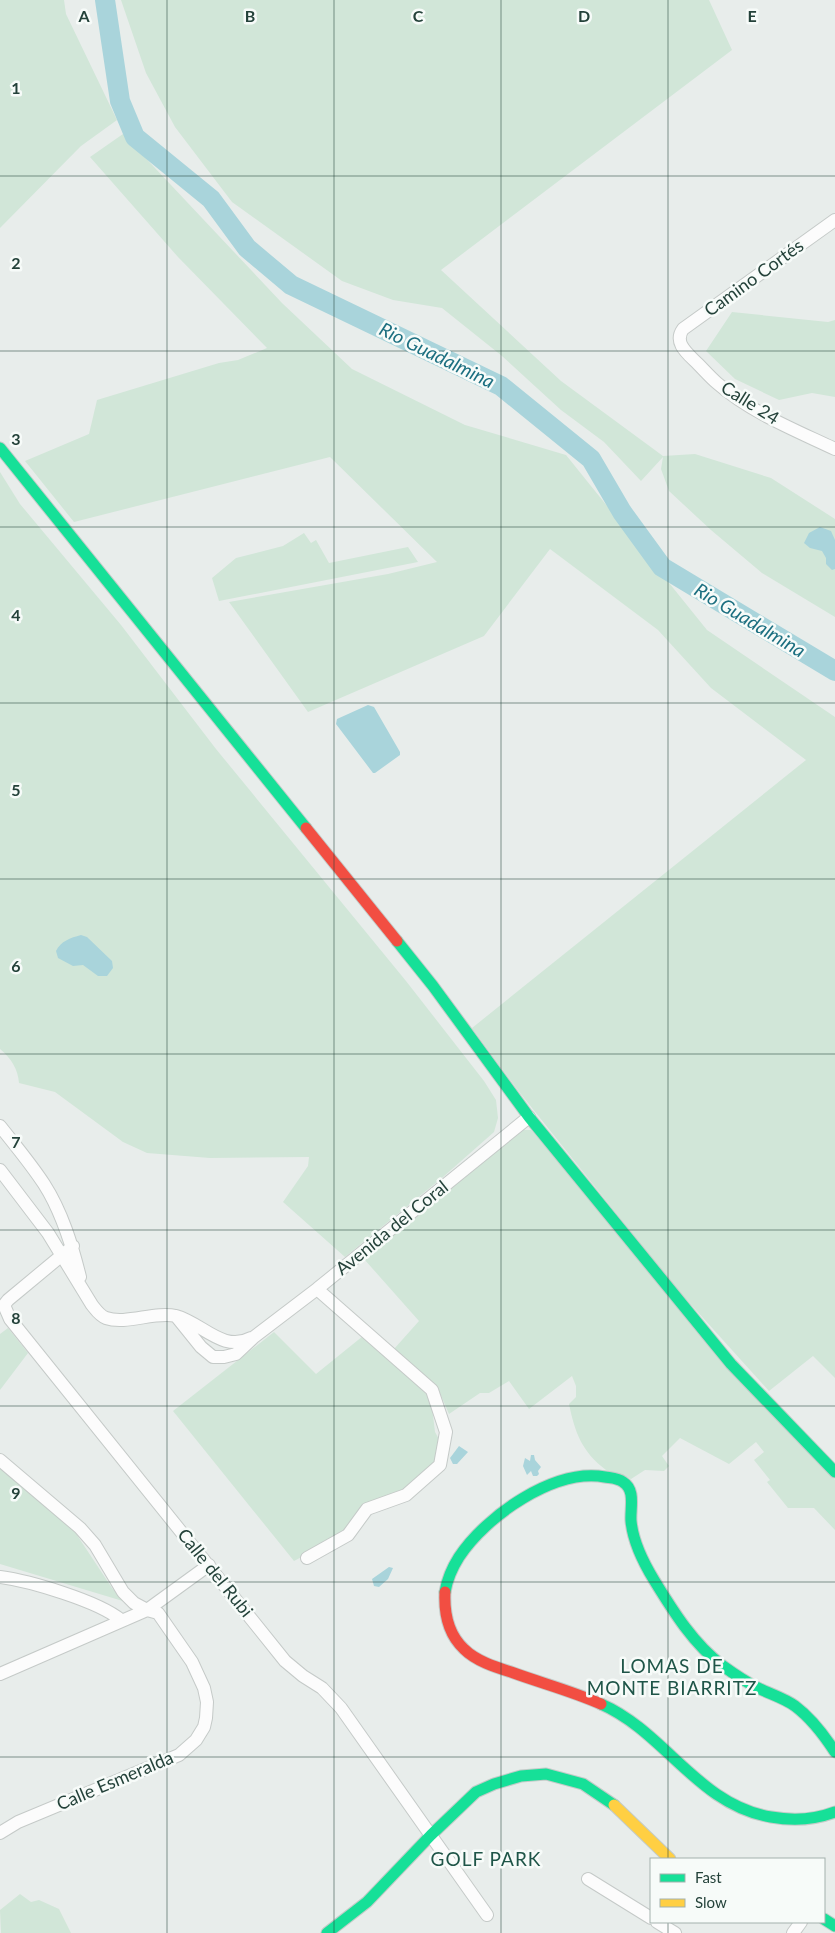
<svg xmlns="http://www.w3.org/2000/svg" width="835" height="1933" font-family="Lato,sans-serif">
<style>
.green{fill:#d1e6d8}
.water{fill:#a9d4db}
.lines{fill:none;stroke-linecap:round;stroke-linejoin:round}
.river{stroke:#a9d4db;stroke-width:20}
.street-casing{stroke:#c5cac8;stroke-width:14}
.fast-casing{stroke:#c3cbc8;stroke-width:13}
.slow-casing{stroke:#c3cbc8;stroke-width:13}
.jam-casing{stroke:#c3cbc8;stroke-width:13}
.street{stroke:#fcfcfc;stroke-width:12}
.fast{stroke:#16e098;stroke-width:11}
.slow{stroke:#ffcf43;stroke-width:11}
.jam{stroke:#f24e42;stroke-width:11}
.grid{fill:none;stroke:#24423a;stroke-width:1;stroke-opacity:0.55}
.labels{text-anchor:middle;stroke-width:5;stroke-linejoin:round;paint-order:stroke}
.street-label{font-size:18px;fill:#24423a;stroke:#f7fbf9}
.water-label{font-size:19px;font-style:italic;fill:#1c6f80;stroke:#f7fbf9}
.neighbourhood-label{font-size:19px;letter-spacing:1px;fill:#1f5548;stroke:#f7fbf9}
.grid-label{font-size:16px;text-anchor:middle;font-weight:bold;fill:#24423a;stroke:#f7fbf9;stroke-width:5;stroke-linejoin:round;paint-order:stroke}
</style>
<rect width="100%" height="100%" fill="#e8edeb"/>
<path class="green" d="M 0,0 L 64,0 L 66,14 L 117,120 L 81,146 L 0,228 Z
M 121,0 L 709,0 L 732,50 L 441,270 L 561,381 L 663,456 L 695,454 L 771,478 L 835,519 L 835,617 L 762,573 L 711,530 L 669,491 L 661,469 L 663,457 L 641,481 L 604,442 L 561,410 L 502,356 L 442,308 L 393,300 L 342,281 L 232,202 L 175,127 L 146,73 Z
M 123,134 L 282,303 L 352,369 L 465,425 L 566,455 L 707,630 L 835,717 L 835,1378 L 813,1356 L 769,1391 L 676,1288 L 520,1093 L 472,1028 L 806,760 L 711,688 L 658,630 L 550,549 L 484,636 L 308,712 L 229,602 L 388,574 L 437,562 L 330,457 L 74,522 L 25,461 L 89,434 L 97,400 L 219,363 L 238,360 L 267,348 L 178,257 L 90,157 Z
M 732,312 L 828,322 L 835,320 L 835,397 L 812,393 L 779,400 L 735,379 L 706,351 Z
M 0,472 L 20,504 L 121,625 L 216,749 L 406,981 L 484,1081 L 496,1100 L 498,1118 L 494,1132 L 443,1177 L 345,1257 L 283,1202 L 308,1166 L 309,1157 L 210,1158 L 147,1153 L 123,1142 L 55,1092 L 19,1083 C 18,1069 11,1058 0,1049 Z
M 304,533 L 311,543 L 316,540 L 329,563 L 408,547 L 418,562 L 219,601 L 212,578 L 236,558 L 283,546 Z
M 521,1130 L 531,1130 L 835,1480 L 835,1530 L 814,1508 L 788,1508 L 767,1482 L 770,1480 L 754,1460 L 764,1452 L 756,1442 L 729,1464 L 680,1438 L 662,1456 L 669,1466 L 664,1471 L 645,1470 L 631,1479 C 624,1476 612,1474 606,1470 C 582,1452 575,1433 569,1404 L 576,1397 L 576,1386 L 572,1376 L 529,1409 L 509,1381 L 489,1393 L 480,1393 L 449,1414 L 439,1391 L 394,1349 L 419,1321 L 364,1259 L 363,1256 Z
M 8,1328 L 28,1353 L 0,1390 L 0,1334 Z
M 274,1332 L 316,1374 L 363,1336 L 412,1379 L 431,1399 L 435,1432 L 440,1441 L 438,1457 L 429,1472 L 415,1483 L 397,1493 L 339,1537 L 294,1561 L 173,1411 Z
M 0,1465 L 71,1526 L 112,1588 L 126,1602 L 0,1564 Z
M 20,1894 L 31,1902 L 39,1900 L 59,1909 L 71,1933 L 1,1933 L 0,1910 Z"/>
<path class="water" d="M 820,527 L 831,531 L 835,540 L 835,569 L 832,570 L 826,564 L 826,558 L 822,551 L 810,548 L 804,543 L 809,533 Z
M 368,705 L 374,707 L 400,752 L 400,755 L 375,773 L 373,773 L 336,724 L 337,719 Z
M 81,935 L 87,937 L 112,961 L 113,968 L 107,976 L 98,976 L 83,965 L 73,966 L 58,958 L 56,951 C 61,941 70,938 81,935 Z
M 459,1446 L 468,1452 L 457,1464 L 453,1464 L 450,1458 Z
M 531,1455 L 534,1455 L 535,1460 L 541,1467 L 538,1471 L 539,1474 L 537,1476 L 533,1476 L 531,1471 L 527,1475 L 523,1466 L 525,1458 L 530,1461 Z
M 389,1567 L 393,1568 L 388,1579 L 379,1587 L 374,1586 L 372,1579 Z"/>
<g class="lines">
<path class="river" d="M 105,0 L 120,101 L 135,137 L 211,199 L 247,248 L 291,285 L 501,386 L 591,459 L 622,512 L 662,567 L 835,671"/>
<defs>
<path id="street" d="M 835,220 L 683,329 C 673,343 688,354 698,364 C 704,370 710,377 717,383 C 750,412 795,430 835,449
M 0,1126 C 15,1145 31,1164 44,1184 C 62,1212 72,1245 80,1277
M 0,1170 L 48,1233 L 92,1305 C 96,1310 100,1316 106,1318 C 126,1325 155,1311 176,1316 C 202,1323 223,1353 251,1338
M 73,1246 L 8,1300 L 4,1305 L 10,1319 L 285,1661 L 303,1676 L 322,1688 L 341,1708 L 487,1915
M 176,1316 L 201,1347 L 213,1357 L 224,1357 L 236,1354 L 254,1337 L 317,1289 L 529,1117
M 0,1460 L 80,1528 L 95,1545 L 123,1592 L 134,1603 L 147,1610 L 158,1613 L 192,1662 L 204,1688 L 207,1702 L 206,1718 L 204,1727 L 196,1740 L 179,1755 L 18,1822 L 0,1833
M 307,1558 L 348,1535 L 367,1509 L 406,1495 L 440,1465 L 446,1432 L 432,1390 L 317,1289
M 0,1577 C 30,1581 98,1601 121,1620
M 0,1674 L 147,1610 L 209,1565
M 588,1879 L 651,1918
M 657,1922 L 675,1933
M 793,1933 L 801,1922"/>
<path id="fast" d="M 0,448 L 306,828
M 397,941 L 433,986 L 529,1117 L 731,1364 L 835,1472
M 445,1592 C 447,1580 452,1568 459,1557 C 486,1516 554,1468 605,1477 C 611,1478 618,1478 623,1482 C 636,1490 630,1508 631,1521 C 633,1542 643,1562 654,1580 C 673,1611 694,1645 723,1666 C 734,1674 746,1682 758,1688 C 770,1694 784,1698 795,1706 C 811,1718 824,1735 835,1752
M 601,1704 C 665,1732 698,1805 771,1817 C 793,1821 814,1820 835,1812
M 824,1919 L 835,1926
M 327,1933 L 367,1902 L 431,1835 L 476,1792 L 494,1784 L 521,1776 L 546,1774 L 583,1784 L 614,1805"/>
<path id="slow" d="M 614,1805 L 670,1859"/>
<path id="jam" d="M 306,828 L 397,941
M 445,1592 C 444,1612 448,1634 464,1649 C 476,1661 495,1667 511,1672 C 541,1683 572,1691 601,1704"/>
</defs>
<use href="#street" class="street-casing"/>
<use href="#fast" class="fast-casing"/>
<use href="#slow" class="slow-casing"/>
<use href="#jam" class="jam-casing"/>
<use href="#street" class="street"/>
<use href="#fast" class="fast"/>
<use href="#slow" class="slow"/>
<use href="#jam" class="jam"/>
</g>
<path class="grid" d="M 167,0 L 167,1933M 334,0 L 334,1933M 501,0 L 501,1933M 668,0 L 668,1859M 0,176 L 835,176M 0,351 L 835,351M 0,527 L 835,527M 0,703 L 835,703M 0,879 L 835,879M 0,1054 L 835,1054M 0,1230 L 835,1230M 0,1406 L 835,1406M 0,1582 L 835,1582M 0,1757 L 835,1757M 668,1922 L 668,1933"/>
<g class="labels">
<g class="street-label">
<text transform="translate(754 278) rotate(-36)" y="6">Camino Cortés</text>
<text transform="translate(750 403) rotate(32)" y="6">Calle 24</text>
<text transform="translate(392 1228) rotate(-39)" y="6">Avenida del Coral</text>
<text transform="translate(215 1573) rotate(51)" y="6">Calle del Rubi</text>
<text transform="translate(115 1781) rotate(-23)" y="6">Calle Esmeralda</text>
</g>
<g class="water-label">
<text transform="translate(437 355) rotate(26)" y="7">Rio Guadalmina</text>
<text transform="translate(750 620) rotate(31)" y="7">Rio Guadalmina</text>
</g>
<g class="neighbourhood-label">
<text x="672" y="1673">LOMAS DE<tspan x="672" dy="22">MONTE BIARRITZ</tspan></text>
<text x="486" y="1866">GOLF PARK</text>
</g>
</g>
<g class="grid-label">
<text x="84" y="22">A</text>
<text x="250" y="22">B</text>
<text x="418" y="22">C</text>
<text x="584" y="22">D</text>
<text x="752" y="22">E</text>
<text x="16" y="94">1</text>
<text x="16" y="269">2</text>
<text x="16" y="445">3</text>
<text x="16" y="621">4</text>
<text x="16" y="796">5</text>
<text x="16" y="972">6</text>
<text x="16" y="1148">7</text>
<text x="16" y="1324">8</text>
<text x="16" y="1499">9</text>
</g>
<rect x="650" y="1858" width="175" height="65" fill="#f7fbf9" stroke="#a3b1ad"/>
<rect x="660" y="1874" width="25" height="8" fill="#16e098" stroke="#a3b1ad"/>
<text x="695" y="1883" font-size="15" fill="#24423a">Fast</text>
<rect x="660" y="1899" width="25" height="8" fill="#ffcf43" stroke="#a3b1ad"/>
<text x="695" y="1908" font-size="15" fill="#24423a">Slow</text>
</svg>
